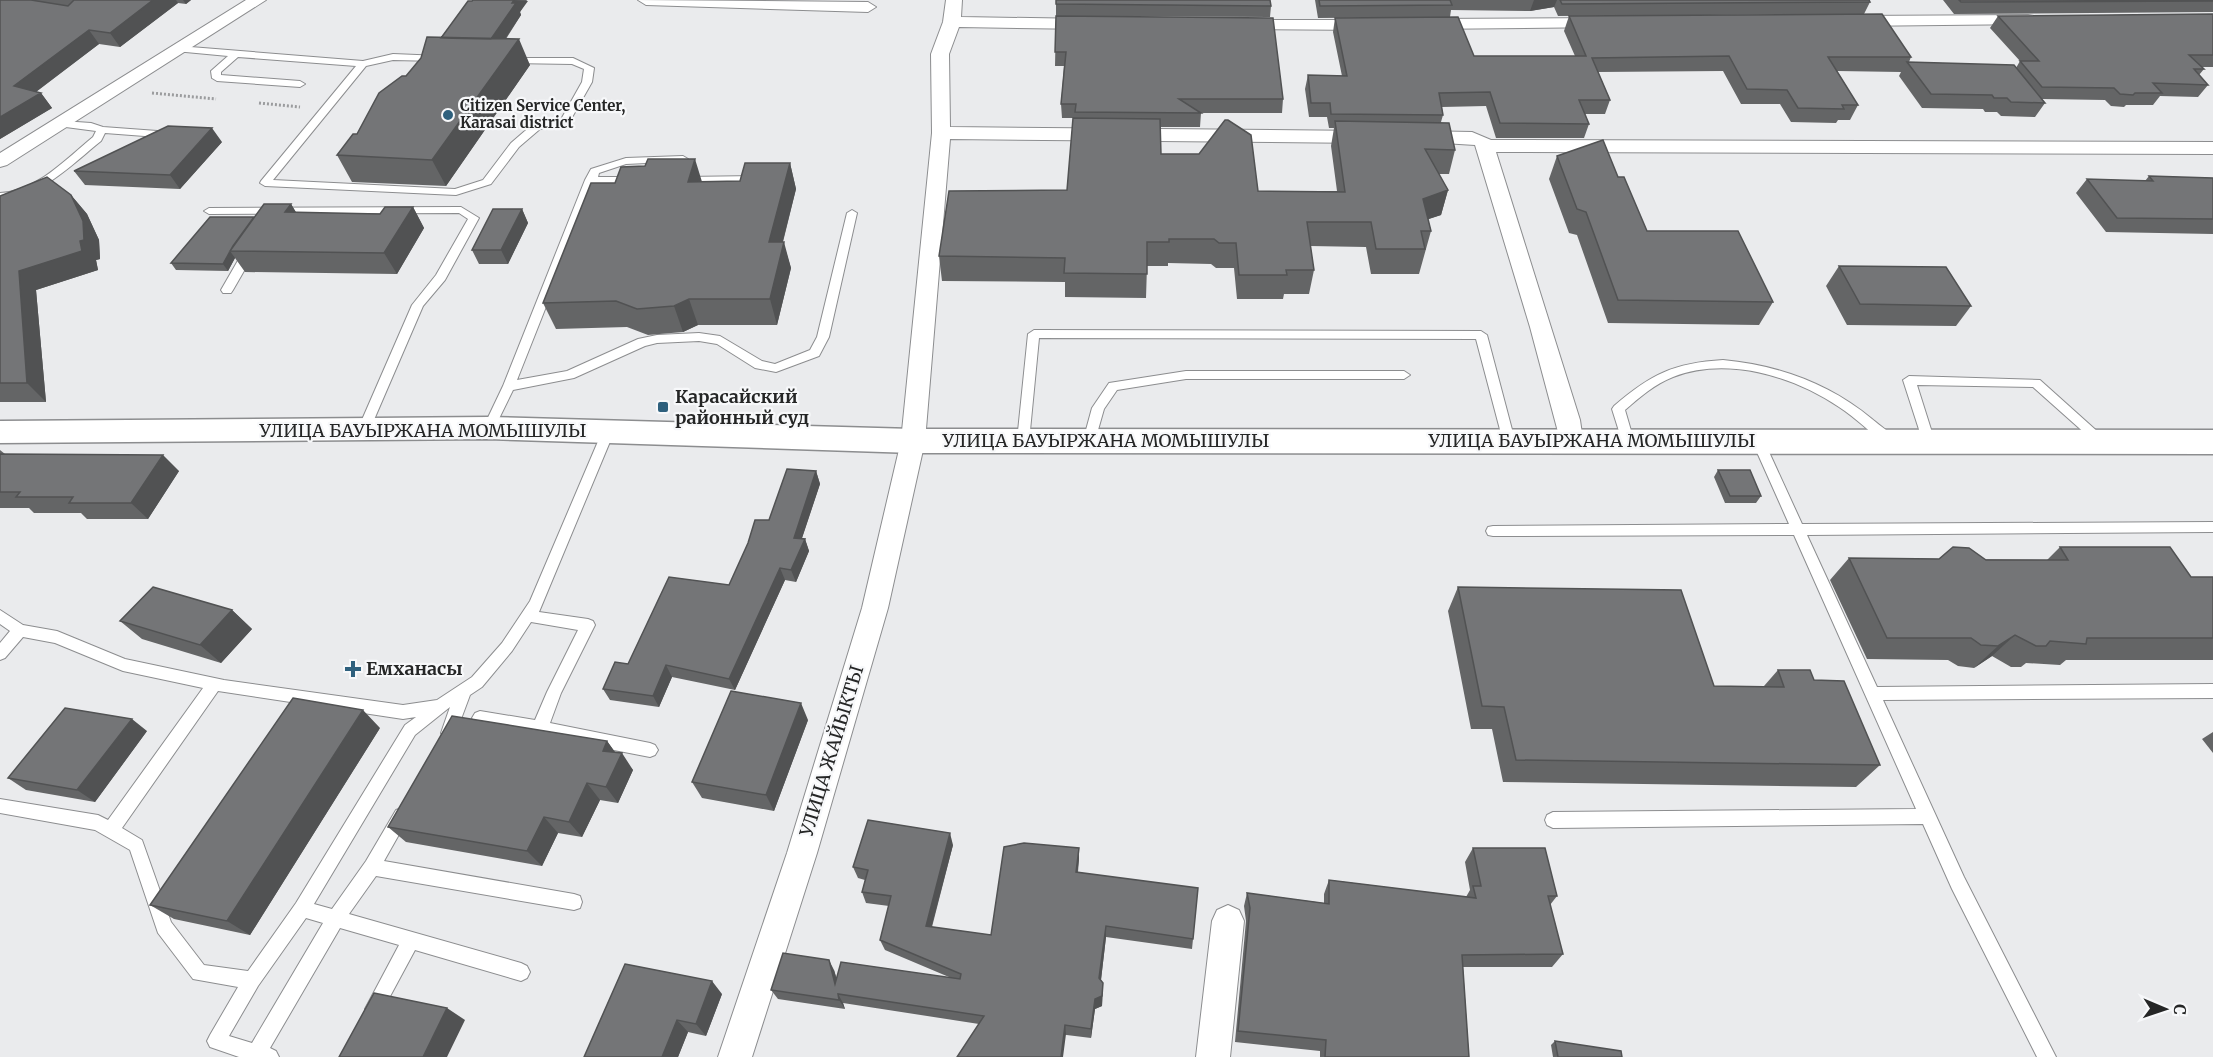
<svg xmlns="http://www.w3.org/2000/svg" width="2213" height="1057" font-family="Merriweather,serif">
<style>
.lines{fill:none;stroke-linecap:round;stroke-linejoin:round}
.service-casing{stroke:#8c8d8f;stroke-width:2}
.minor-casing{stroke:#8c8d8f;stroke-width:2}
.tertiary-casing{stroke:#8c8d8f;stroke-width:3}
.path{stroke:#9b9c9e;stroke-width:3;stroke-dasharray:2 2;stroke-linecap:butt}
.service{fill:#fff;fill-rule:evenodd}
.minor{fill:#fff;fill-rule:evenodd}
.tertiary{fill:#fff;fill-rule:evenodd}
.wall{fill:#646566}
.shaded-wall{fill:#515253}
.building{fill:#747577;stroke:#515253;stroke-width:1.5}
.poi-dot{fill:#2e607d;stroke:#f7f8fa;stroke-width:2}
.labels{text-anchor:middle;stroke-width:4.5;stroke-linejoin:round;paint-order:stroke}
.far-poi-label{font-size:15px;font-weight:bold;fill:#252626;stroke:#f7f8fa;text-anchor:start}
.poi-label{font-size:18px;font-weight:bold;fill:#252626;stroke:#f7f8fa;text-anchor:start}
.street-label{font-size:18px;fill:#252626;stroke:#f7f8fa}
</style>
<rect width="100%" height="100%" fill="#eaebed"/>
<g class="lines">
<defs>
<path id="service" d="M 178,46 L 363,61 L 393,54 L 441,56 L 441,60 L 438,61 L 393,60 L 366,66 L 273,180 L 455,189 L 483,180 L 511,143 L 533,124 L 559,123 L 582,82 L 584,69 L 572,64 L 511,63 L 508,62 L 508,58 L 573,58 L 594,68 L 592,82 L 566,128 L 540,129 L 519,147 L 491,184 L 456,195 L 265,186 L 260,183 L 261,181 L 356,66 L 238,57 L 221,72 L 221,75 L 300,81 L 305,84 L 300,87 L 217,81 L 212,78 L 211,71 L 228,56 L 175,51 L 175,47 Z
M 62,121 L 91,123 L 103,127 L 171,132 L 176,135 L 171,138 L 105,133 L 101,141 C 71,165 40,198 0,199 L 0,193 C 36,192 66,159 93,137 L 96,131 L 58,126 L 57,124 Z
M 683,156 L 688,159 L 687,161 L 626,164 L 599,173 L 598,177 L 633,177 L 638,180 L 633,183 L 595,183 L 517,380 L 567,371 L 638,339 L 657,335 L 699,333 L 720,336 L 762,361 L 775,364 L 810,350 L 817,337 L 847,213 L 852,210 L 857,213 L 829,337 L 819,356 L 776,372 L 755,368 L 717,344 L 699,341 L 657,343 L 645,346 L 574,378 L 513,390 L 493,431 L 485,431 L 483,428 L 503,386 L 585,180 L 591,169 L 626,158 Z
M 756,176 L 761,179 L 760,181 L 685,183 L 680,180 L 685,177 Z
M 461,207 L 479,218 L 445,280 L 423,306 L 370,429 L 364,434 L 358,429 L 412,305 L 436,275 L 468,219 L 459,213 L 209,214 L 204,211 L 209,208 Z
M 250,246 L 256,250 L 233,290 L 231,293 L 223,293 L 221,290 L 244,250 Z
M 1034,330 L 1481,331 L 1487,335 L 1515,441 L 1509,446 L 1503,441 L 1476,339 L 1039,338 L 1029,441 L 1023,446 L 1017,441 L 1028,334 Z
M 1723,360 C 1778,365 1830,384 1872,419 C 1880,426 1891,432 1896,441 L 1895,444 L 1885,444 C 1870,432 1856,418 1839,407 C 1793,376 1727,356 1673,377 C 1655,384 1640,397 1625,410 L 1634,441 L 1633,444 L 1623,444 L 1612,409 L 1614,406 C 1651,374 1674,363 1723,360 Z
M 1186,371 L 1404,371 L 1410,375 L 1404,379 L 1186,379 L 1117,390 L 1104,409 L 1094,444 L 1084,444 L 1083,441 L 1092,408 L 1109,383 Z
M 1909,376 L 2040,380 L 2108,441 L 2107,444 L 2097,444 L 2033,387 L 1917,385 L 1935,442 L 1929,447 L 1924,445 L 1903,380 Z
M 608,427 L 614,432 L 539,612 L 588,619 L 593,621 L 595,625 L 561,693 L 550,723 L 650,743 L 655,745 L 658,750 L 655,755 L 650,757 L 475,723 L 472,718 L 475,713 L 480,711 L 535,720 L 547,692 L 578,630 L 531,622 L 512,651 L 482,687 L 470,695 L 454,738 L 449,740 L 444,738 L 441,733 L 450,707 L 415,735 L 314,904 L 332,909 L 366,861 L 396,810 L 402,808 L 408,810 L 410,815 L 384,861 L 574,894 L 580,896 L 582,902 L 580,908 L 574,910 L 376,876 L 349,914 L 521,963 L 527,966 L 530,972 L 527,978 L 521,981 L 415,950 L 380,1015 L 374,1018 L 368,1015 L 365,1009 L 399,945 L 340,928 L 270,1048 L 276,1051 L 279,1057 L 239,1057 L 210,1047 L 207,1041 L 210,1035 L 238,987 L 193,979 L 158,933 L 130,850 L 95,830 L 0,813 L 0,799 L 98,815 L 108,820 L 203,688 L 123,671 L 55,643 L 23,637 L 5,658 L 0,660 L 0,643 L 10,631 L 0,624 L 0,610 L 23,625 L 57,631 L 125,659 L 224,680 L 403,705 L 437,700 L 472,677 L 502,643 L 530,601 L 602,432 ZM 218,691 L 403,719 L 416,717 L 405,725 L 296,903 L 248,971 L 204,965 L 171,922 L 142,840 L 122,828 ZM 306,918 L 323,923 L 252,1043 L 229,1036 L 258,986 Z
M 1758,436 L 1764,441 L 1802,524 L 2213,522 L 2213,532 L 2211,532 L 1807,535 L 1877,687 L 2213,684 L 2213,698 L 1883,700 L 1964,877 L 2056,1057 L 2037,1057 L 1952,889 L 1923,824 L 1553,828 L 1547,825 L 1545,820 L 1547,815 L 1553,812 L 1916,809 L 1794,535 L 1493,536 L 1488,535 L 1486,531 L 1488,527 L 1493,526 L 1789,524 L 1752,441 Z"/>
<path id="minor" d="M 246,0 L 266,0 L 7,165 L 0,167 L 0,153 Z
M 638,0 L 868,2 L 876,7 L 868,12 L 646,5 Z
M 946,0 L 962,0 L 961,17 L 1089,19 L 1098,24 L 1089,29 L 959,27 L 949,54 L 950,127 L 1366,131 L 1375,137 L 1366,143 L 950,139 L 925,441 L 888,608 L 817,853 L 752,1057 L 718,1057 L 787,853 L 862,608 L 901,441 L 932,133 L 931,54 L 943,22 Z
M 2028,15 L 2034,16 L 2037,20 L 2034,24 L 1852,26 L 1843,21 L 1852,16 Z
M 1602,18 L 1611,23 L 1608,27 L 1426,29 L 1417,24 L 1426,19 Z
M 1240,20 L 1368,20 L 1377,25 L 1368,30 L 1234,29 L 1231,25 Z
M 1418,131 L 1472,132 L 1491,140 L 2213,142 L 2213,154 L 1496,152 L 1580,420 L 1583,441 L 1580,447 L 1571,450 L 1562,447 L 1530,327 L 1475,145 L 1411,141 L 1409,137 L 1411,133 Z
M 1228,905 L 1239,910 L 1244,921 L 1230,1057 L 1196,1057 L 1212,921 L 1217,910 Z"/>
<path id="tertiary" d="M 489,417 L 913,429 L 2213,430 L 2213,454 L 913,453 L 489,439 L 0,443 L 0,421 Z"/>
</defs>
<use href="#service" class="service-casing"/>
<use href="#minor" class="minor-casing"/>
<use href="#tertiary" class="tertiary-casing"/>
<path class="path" d="M 152,93 L 216,99
M 259,103 L 300,107"/>
<use href="#service" class="service"/>
<use href="#minor" class="minor"/>
<use href="#tertiary" class="tertiary"/>
</g>
<path class="wall" d="M 0,0 L 191,0 L 186,4 L 178,3 L 120,47 L 99,44 L 36,92 L 41,93 L 52,108 L 0,139 Z
M 473,0 L 527,0 L 520,12 L 521,15 L 506,39 L 530,65 L 446,186 L 352,182 L 337,155 L 357,134 Z
M 1315,0 L 1869,0 L 1870,2 L 1864,14 L 1558,16 L 1554,7 L 1530,11 L 1451,10 L 1450,17 L 1318,18 Z
M 1943,0 L 2213,0 L 2213,12 L 1954,14 Z
M 1056,4 L 1271,6 L 1270,17 L 1056,16 Z
M 2213,14 L 2213,67 L 2202,67 L 2204,69 L 2199,75 L 2208,85 L 2198,97 L 2160,96 L 2153,105 L 2126,105 L 2124,107 L 2111,106 L 2105,100 L 2042,99 L 2045,103 L 2035,117 L 2001,116 L 1997,112 L 1985,112 L 1983,109 L 1922,108 L 1899,76 L 1901,72 L 1837,71 L 1858,105 L 1850,120 L 1838,120 L 1836,123 L 1791,122 L 1780,104 L 1741,104 L 1723,71 L 1598,72 L 1610,100 L 1605,114 L 1585,114 L 1589,124 L 1584,138 L 1496,138 L 1486,106 L 1442,107 L 1443,115 L 1441,122 L 1455,150 L 1449,174 L 1439,174 L 1448,190 L 1441,215 L 1428,219 L 1431,231 L 1419,274 L 1371,274 L 1366,247 L 1310,246 L 1314,270 L 1309,294 L 1284,294 L 1283,299 L 1237,299 L 1234,268 L 1216,268 L 1211,264 L 1168,263 L 1168,266 L 1147,266 L 1146,298 L 1065,297 L 1065,282 L 942,281 L 939,256 L 1067,190 L 1075,118 L 1062,118 L 1061,104 L 1064,66 L 1055,66 L 1056,16 L 1283,99 L 1282,113 L 1200,113 L 1201,113 L 1200,127 L 1160,127 L 1161,154 L 1258,191 L 1337,191 L 1331,146 L 1334,128 L 1329,128 L 1327,117 L 1309,117 L 1305,89 L 1308,75 L 1342,76 L 1333,32 L 1335,18 L 1474,56 L 1575,56 L 1564,31 L 1569,16 L 1911,57 L 1909,62 L 2016,68 L 2020,61 L 1990,28 L 1998,16 Z
M 222,142 L 180,189 L 85,185 L 74,171 Z
M 1557,156 L 1618,177 L 1647,231 L 1773,302 L 1759,325 L 1608,323 L 1577,235 L 1569,233 L 1549,179 Z
M 790,163 L 796,189 L 783,242 L 791,268 L 777,325 L 698,325 L 683,332 L 648,335 L 627,327 L 556,329 L 543,303 L 702,181 L 740,181 Z
M 2149,176 L 2213,178 L 2213,234 L 2106,232 L 2076,193 L 2087,179 L 2145,181 Z
M 71,195 L 87,214 L 99,240 L 100,259 L 96,260 L 98,270 L 36,290 L 46,402 L 0,402 L 0,196 Z
M 291,204 L 296,213 L 380,214 L 413,207 L 424,228 L 397,274 L 245,272 L 235,258 L 228,271 L 176,270 L 171,263 L 254,217 Z
M 522,209 L 528,223 L 508,264 L 479,264 L 472,250 Z
M 1839,266 L 1971,306 L 1956,326 L 1847,325 L 1826,286 Z
M 0,450 L 5,454 L 179,471 L 148,519 L 87,519 L 81,513 L 34,513 L 29,508 L 0,508 Z
M 1718,470 L 1761,496 L 1756,503 L 1725,503 L 1714,477 Z
M 816,471 L 820,484 L 802,538 L 805,539 L 809,551 L 796,582 L 785,580 L 735,690 L 672,677 L 659,707 L 610,700 L 603,689 L 628,664 L 729,585 L 769,520 Z
M 2060,547 L 2191,577 L 2213,577 L 2213,660 L 2066,660 L 2060,665 L 2026,663 L 2021,667 L 2011,667 L 1992,656 L 1974,668 L 1958,666 L 1948,660 L 1867,659 L 1830,580 L 1849,558 L 2047,560 Z
M 1458,587 L 1714,686 L 1764,686 L 1778,670 L 1814,680 L 1880,765 L 1856,787 L 1503,782 L 1492,729 L 1471,729 L 1448,611 Z
M 232,610 L 252,629 L 221,663 L 142,639 L 120,621 Z
M 808,720 L 774,811 L 702,798 L 692,782 Z
M 380,728 L 250,935 L 174,919 L 150,905 Z
M 147,731 L 95,802 L 26,790 L 8,778 Z
M 2213,732 L 2213,753 L 2202,739 Z
M 607,741 L 615,752 L 633,770 L 618,803 L 600,800 L 582,837 L 558,833 L 542,866 L 406,842 L 388,827 Z
M 953,845 L 932,927 L 991,935 L 1079,859 L 1078,872 L 1193,939 L 1192,949 L 1106,937 L 1101,980 L 1103,983 L 1102,1006 L 1095,1009 L 1091,1038 L 979,1024 L 843,1003 L 845,1009 L 778,999 L 771,990 L 834,970 L 837,979 L 949,977 L 885,950 L 880,940 L 889,906 L 866,903 L 862,892 L 865,880 L 858,878 L 853,867 Z
M 1473,848 L 1557,896 L 1550,905 L 1563,954 L 1552,967 L 1463,967 L 1469,1057 L 1320,1057 L 1320,1051 L 1235,1042 L 1246,921 L 1244,906 L 1247,893 L 1324,903 L 1324,894 L 1329,880 L 1466,897 L 1470,890 L 1465,862 Z
M 722,994 L 706,1036 L 688,1032 L 678,1057 L 584,1057 Z
M 1555,1041 L 1622,1057 L 1553,1057 L 1551,1045 Z"/>
<path class="shaded-wall" d="M 153,0 L 176,0 L 178,3 L 120,47 L 110,33 Z
M 183,0 L 191,0 L 186,4 Z
M 514,0 L 528,1 L 520,12 L 521,15 L 495,54 L 490,41 Z
M 1534,0 L 1557,0 L 1554,7 L 1530,11 Z
M 89,30 L 99,44 L 25,100 L 14,86 Z
M 519,39 L 530,65 L 446,186 L 432,160 Z
M 41,93 L 52,108 L 0,139 L 0,117 Z
M 212,128 L 222,142 L 180,189 L 170,175 Z
M 695,159 L 703,185 L 688,182 Z
M 790,163 L 796,189 L 776,268 L 769,242 Z
M 1448,190 L 1441,215 L 1417,223 L 1423,199 Z
M 71,195 L 87,214 L 99,240 L 100,259 L 96,260 L 98,270 L 36,290 L 46,402 L 27,383 L 19,271 Z
M 291,204 L 304,225 L 285,212 Z
M 413,207 L 424,228 L 397,274 L 384,253 Z
M 522,209 L 528,223 L 508,264 L 501,250 Z
M 784,242 L 791,268 L 777,325 L 770,299 Z
M 230,251 L 235,258 L 228,271 L 223,264 Z
M 689,299 L 698,325 L 683,332 L 674,306 Z
M 163,455 L 179,471 L 148,519 L 131,503 Z
M 816,471 L 820,484 L 798,550 L 794,538 Z
M 805,539 L 809,551 L 796,582 L 791,570 Z
M 780,568 L 785,580 L 735,690 L 729,679 Z
M 232,610 L 252,629 L 221,663 L 200,645 Z
M 2015,635 L 1992,656 L 1974,668 L 1998,646 Z
M 666,665 L 672,677 L 659,707 L 653,696 Z
M 801,703 L 808,720 L 774,811 L 766,795 Z
M 363,710 L 380,728 L 250,935 L 227,921 Z
M 132,719 L 147,731 L 95,802 L 77,790 Z
M 607,741 L 619,758 L 603,751 Z
M 622,753 L 633,770 L 618,803 L 606,787 Z
M 587,783 L 600,800 L 582,837 L 569,822 Z
M 544,817 L 558,833 L 542,866 L 527,851 Z
M 950,833 L 953,845 L 929,936 L 926,926 Z
M 1079,848 L 1079,859 L 1076,883 L 1076,872 Z
M 1106,926 L 1106,937 L 1100,988 L 1099,978 Z
M 829,960 L 834,970 L 840,993 L 835,984 Z
M 712,981 L 722,994 L 706,1036 L 696,1024 Z
M 1103,983 L 1102,1006 L 1095,1009 L 1091,1038 L 1091,1029 L 1095,999 Z
M 838,994 L 843,1003 L 845,1009 L 839,1000 Z
M 447,1008 L 465,1020 L 447,1057 L 423,1057 Z
M 677,1020 L 688,1032 L 678,1057 L 662,1057 Z
M 1065,1025 L 1066,1034 L 1063,1057 L 1061,1057 Z"/>
<path class="building" d="M 0,0 L 31,0 L 68,6 L 74,0 L 153,0 L 110,33 L 89,30 L 14,86 L 41,93 L 0,117 Z
M 473,0 L 514,0 L 512,3 L 516,3 L 491,39 L 441,38 L 468,1 L 472,1 Z
M 1056,0 L 1270,0 L 1271,6 L 1056,4 Z
M 1319,0 L 1450,0 L 1452,5 L 1320,6 Z
M 1560,0 L 1869,0 L 1870,2 L 1562,4 Z
M 1959,0 L 2213,0 L 2213,1 L 1961,2 Z
M 1882,14 L 1911,57 L 1828,57 L 1858,105 L 1842,105 L 1844,109 L 1798,108 L 1787,90 L 1747,89 L 1729,56 L 1592,58 L 1610,100 L 1579,100 L 1589,124 L 1500,123 L 1490,92 L 1439,93 L 1443,115 L 1331,114 L 1330,103 L 1311,103 L 1308,75 L 1347,76 L 1335,18 L 1458,17 L 1474,56 L 1586,56 L 1569,16 Z
M 2213,14 L 2213,55 L 2189,55 L 2204,69 L 2194,69 L 2208,85 L 2153,83 L 2162,93 L 2135,93 L 2133,95 L 2120,94 L 2114,88 L 2042,87 L 2020,61 L 2039,61 L 1998,16 Z
M 1056,16 L 1273,18 L 1283,99 L 1179,99 L 1201,113 L 1075,112 L 1076,104 L 1061,104 L 1066,52 L 1055,52 Z
M 427,37 L 519,39 L 432,160 L 337,155 L 353,134 L 357,134 L 379,93 L 402,76 L 406,76 L 421,58 Z
M 1907,62 L 2014,65 L 2045,103 L 2011,102 L 2007,98 L 1994,98 L 1992,95 L 1931,94 Z
M 1073,118 L 1160,119 L 1161,154 L 1199,154 L 1225,120 L 1228,120 L 1251,135 L 1258,191 L 1345,192 L 1335,121 L 1449,123 L 1455,150 L 1425,149 L 1448,190 L 1423,199 L 1431,231 L 1421,231 L 1425,249 L 1376,249 L 1371,222 L 1307,222 L 1314,270 L 1286,270 L 1287,275 L 1239,275 L 1236,243 L 1219,243 L 1214,239 L 1169,239 L 1169,242 L 1147,242 L 1147,274 L 1064,273 L 1065,258 L 939,256 L 949,191 L 1067,190 Z
M 168,126 L 212,128 L 170,175 L 74,171 Z
M 1603,140 L 1618,177 L 1624,177 L 1647,231 L 1738,231 L 1773,302 L 1618,300 L 1586,212 L 1577,209 L 1557,156 Z
M 648,159 L 695,159 L 688,182 L 740,181 L 745,163 L 790,163 L 769,242 L 784,242 L 770,299 L 689,299 L 674,306 L 637,309 L 616,301 L 543,303 L 591,183 L 615,183 L 621,167 L 645,166 Z
M 2149,176 L 2213,178 L 2213,219 L 2117,218 L 2087,179 L 2153,181 Z
M 47,177 L 71,195 L 83,221 L 84,240 L 80,241 L 82,251 L 19,271 L 27,383 L 0,383 L 0,196 Z
M 264,204 L 291,204 L 285,212 L 380,214 L 385,207 L 413,207 L 384,253 L 230,251 Z
M 493,209 L 522,209 L 501,250 L 472,250 Z
M 210,217 L 254,217 L 233,246 L 223,264 L 171,263 Z
M 1839,266 L 1946,267 L 1971,306 L 1860,304 Z
M 0,454 L 163,455 L 131,503 L 69,503 L 73,497 L 16,497 L 20,492 L 0,492 Z
M 787,469 L 816,471 L 794,538 L 805,539 L 791,570 L 780,568 L 729,679 L 666,665 L 653,696 L 603,689 L 615,662 L 628,664 L 669,577 L 729,585 L 748,543 L 755,520 L 769,520 Z
M 1718,470 L 1750,470 L 1761,496 L 1730,496 Z
M 1953,547 L 1969,548 L 1986,560 L 2068,560 L 2060,547 L 2170,547 L 2191,577 L 2213,577 L 2213,638 L 2087,638 L 2086,644 L 2050,641 L 2046,646 L 2036,646 L 2015,635 L 1998,646 L 1981,645 L 1971,638 L 1887,638 L 1849,558 L 1939,559 Z
M 153,587 L 232,610 L 200,645 L 120,621 Z
M 1458,587 L 1681,590 L 1714,686 L 1784,687 L 1778,670 L 1810,670 L 1814,680 L 1844,681 L 1880,765 L 1516,760 L 1504,707 L 1482,706 Z
M 731,691 L 801,703 L 766,795 L 692,782 Z
M 293,698 L 363,710 L 227,921 L 150,905 Z
M 65,708 L 132,719 L 77,790 L 8,778 Z
M 452,716 L 607,741 L 603,751 L 622,753 L 606,787 L 587,783 L 569,822 L 544,817 L 527,851 L 388,827 Z
M 868,820 L 950,833 L 926,926 L 991,935 L 1004,847 L 1024,843 L 1079,848 L 1076,872 L 1198,888 L 1193,939 L 1106,926 L 1099,978 L 1103,983 L 1102,996 L 1095,999 L 1091,1029 L 1065,1025 L 1061,1057 L 957,1057 L 984,1016 L 838,994 L 839,1000 L 771,990 L 783,953 L 829,960 L 835,984 L 841,962 L 960,979 L 961,974 L 880,940 L 891,896 L 862,892 L 868,870 L 853,867 Z
M 1473,848 L 1545,848 L 1557,896 L 1548,896 L 1563,954 L 1462,955 L 1469,1057 L 1325,1057 L 1326,1040 L 1238,1031 L 1250,908 L 1247,893 L 1329,904 L 1329,880 L 1476,898 L 1473,886 L 1481,886 Z
M 625,964 L 712,981 L 696,1024 L 677,1020 L 662,1057 L 584,1057 Z
M 374,993 L 447,1008 L 423,1057 L 339,1057 Z
M 1555,1041 L 1621,1051 L 1622,1057 L 1558,1057 Z"/>
<g class="poi-dot">
<circle cx="448" cy="115" r="6"/>
<rect x="657" y="401" width="12" height="12" rx="3"/>
<path d="M350 660h6v6h6v6h-6v6h-6v-6h-6v-6h6z"/>
</g>
<g class="labels">
<g class="far-poi-label">
<text x="460" y="111">Citizen Service Center,<tspan x="460" dy="17">Karasai district</tspan></text>
</g>
<g class="poi-label">
<text x="675" y="403">Карасайский<tspan x="675" dy="21">районный суд</tspan></text>
<text x="366" y="675">Емханасы</text>
</g>
<g class="street-label">
<text x="423" y="437">УЛИЦА БАУЫРЖАНА МОМЫШУЛЫ</text>
<text x="1106" y="447">УЛИЦА БАУЫРЖАНА МОМЫШУЛЫ</text>
<text x="1592" y="447">УЛИЦА БАУЫРЖАНА МОМЫШУЛЫ</text>
<text transform="translate(832 751) rotate(-73)" y="6">УЛИЦА ЖАЙЫКТЫ</text>
</g>
</g>
<g transform="translate(2165 1009) rotate(92)" stroke="#f7f8fa" stroke-width="4.5" paint-order="stroke">
<path d="M0-4.5L10 22L0 15L-10 22Z" fill="#252626"/>
<text y="-9" font-size="16" font-weight="bold" text-anchor="middle" fill="#252626">С</text>
</g>
</svg>
